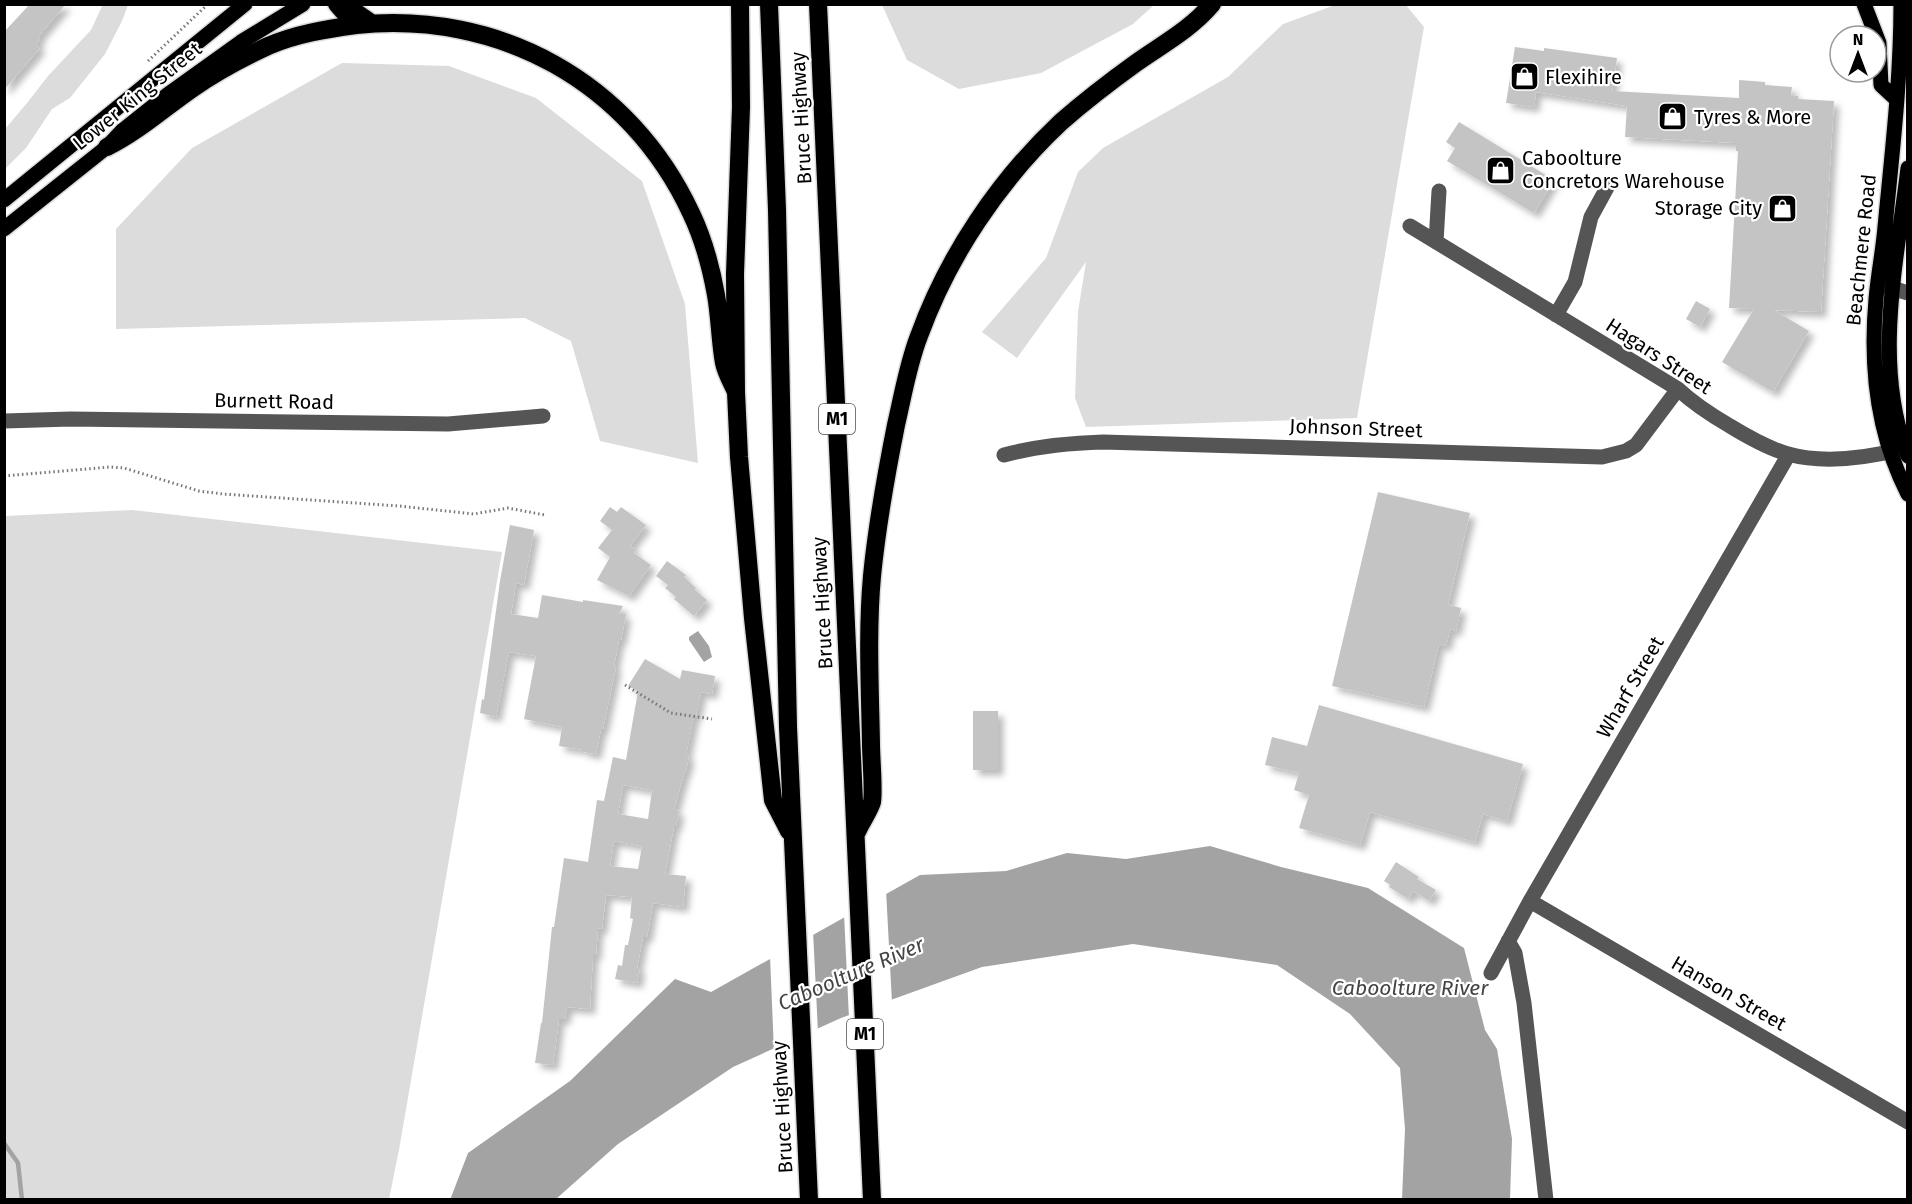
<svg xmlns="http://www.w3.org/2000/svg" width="1912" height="1204" font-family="'Fira Sans',sans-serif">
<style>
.green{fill:#dcdcdc}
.water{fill:#a3a3a3}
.pier{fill:#fff}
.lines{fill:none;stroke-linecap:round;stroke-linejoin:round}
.stream{stroke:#a3a3a3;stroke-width:4.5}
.building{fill:#c4c4c4;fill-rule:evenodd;filter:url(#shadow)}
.major-casing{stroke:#dbdbdb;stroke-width:18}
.highway-casing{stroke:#dbdbdb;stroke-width:21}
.path{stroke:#777;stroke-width:3;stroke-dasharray:1.5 3;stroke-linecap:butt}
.minor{stroke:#555;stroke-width:15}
.major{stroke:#000;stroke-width:15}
.highway{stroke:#000;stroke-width:18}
.labels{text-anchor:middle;stroke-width:4.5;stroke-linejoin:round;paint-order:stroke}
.shield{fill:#fff;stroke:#4c4c4c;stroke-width:1.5}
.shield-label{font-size:18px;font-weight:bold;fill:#000}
.poi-label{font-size:20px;fill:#000;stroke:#fff;text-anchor:start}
.street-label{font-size:20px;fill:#000;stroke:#fff}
.water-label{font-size:21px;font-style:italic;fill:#444;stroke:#fff}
</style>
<defs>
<filter id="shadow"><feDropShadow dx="5.5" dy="5.5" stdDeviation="3" flood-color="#0004"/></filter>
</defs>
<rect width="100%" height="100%" fill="#fff"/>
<path class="green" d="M 103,4 L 128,5 L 122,21 L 105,54 L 70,98 L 52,109 L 26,148 L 5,169 L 5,129 L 27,103 L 48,76 L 91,30 Z
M 1405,4 L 1424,27 L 1357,418 L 1086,427 L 1075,398 L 1078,312 L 1086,262 L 1017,358 L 982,332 L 1046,258 L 1078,172 L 1103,148 L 1228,77 L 1283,24 L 1335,5 Z
M 882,5 L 1154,5 L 1133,24 L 1041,73 L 959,89 L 907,60 Z
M 342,63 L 449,66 L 536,98 L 642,181 L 685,304 L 698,463 L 600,441 L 571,341 L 525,318 L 116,329 L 116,229 L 192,148 Z
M 132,510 L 502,552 L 399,1150 L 389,1199 L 5,1199 L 5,516 Z"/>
<path class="water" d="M 698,631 L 709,646 L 712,657 L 704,662 L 689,640 L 689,637 Z
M 1210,846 L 1281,867 L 1368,888 L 1464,948 L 1485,1030 L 1497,1049 L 1512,1139 L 1510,1199 L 1402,1199 L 1405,1129 L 1400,1068 L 1350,1014 L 1277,965 L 1133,944 L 982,967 L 841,1018 L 733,1067 L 618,1144 L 556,1199 L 450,1200 L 468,1153 L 570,1081 L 675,979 L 711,992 L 920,875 L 1006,871 L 1067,853 L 1126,859 Z"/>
<path class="pier" d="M 886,890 L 892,1003 L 849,1018 L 844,914 Z
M 813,931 L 818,1032 L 774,1052 L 770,956 Z"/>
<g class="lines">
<path class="stream" d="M 4,1143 L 18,1163 L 22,1200"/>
</g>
<path class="building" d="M 30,4 L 66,4 L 38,37 L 40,39 L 36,44 L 40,48 L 4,90 L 4,32 Z
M 1515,47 L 1544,51 L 1544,48 L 1617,58 L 1612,91 L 1739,98 L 1739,80 L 1765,82 L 1765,85 L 1792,87 L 1791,95 L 1798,96 L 1798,99 L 1834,101 L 1821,312 L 1774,310 L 1809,331 L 1773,392 L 1722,362 L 1754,309 L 1729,308 L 1738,151 L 1736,151 L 1736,143 L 1625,137 L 1627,106 L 1536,92 L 1534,107 L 1506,103 Z
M 1459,122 L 1554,180 L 1534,213 L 1447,161 L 1455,148 L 1446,142 Z
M 1696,301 L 1710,309 L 1700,327 L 1686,319 Z
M 1378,492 L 1470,513 L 1448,605 L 1461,608 L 1456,631 L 1450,629 L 1446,646 L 1439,644 L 1424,707 L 1332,686 Z
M 610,507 L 617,512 L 621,507 L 646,525 L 630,546 L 635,549 L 634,553 L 651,565 L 629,596 L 597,580 L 610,557 L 598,548 L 612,530 L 600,521 Z
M 510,525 L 534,530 L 524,585 L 516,583 L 511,614 L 538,618 L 542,595 L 583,602 L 583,600 L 623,606 L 619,614 L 626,614 L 621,640 L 619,640 L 614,666 L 616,667 L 603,729 L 601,729 L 596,754 L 584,752 L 584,750 L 559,746 L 562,727 L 524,719 L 536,656 L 509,652 L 496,717 L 480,713 L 482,699 L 484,700 L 500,581 Z
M 667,561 L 686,575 L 684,577 L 696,588 L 695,590 L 707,600 L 694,616 L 674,599 L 676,597 L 665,588 L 668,585 L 656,576 Z
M 645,659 L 680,679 L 682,670 L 715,676 L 712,694 L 701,692 L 696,716 L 694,715 L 686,755 L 689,756 L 686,771 L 685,770 L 674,810 L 679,811 L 676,826 L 674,826 L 665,874 L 686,876 L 683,907 L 653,903 L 647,937 L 643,937 L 637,968 L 640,968 L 637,983 L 615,979 L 618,965 L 622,966 L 625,945 L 628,945 L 633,919 L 630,918 L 632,897 L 606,895 L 602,929 L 598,928 L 596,955 L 593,955 L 590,1009 L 567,1007 L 565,1019 L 559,1019 L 553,1065 L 535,1063 L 541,1023 L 542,1023 L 552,927 L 554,927 L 564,858 L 588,862 L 597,800 L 604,801 L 613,757 L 626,760 L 638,691 L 628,686 ZM 623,785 L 652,790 L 648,819 L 618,814 ZM 614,841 L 642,846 L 638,869 L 610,866 Z
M 1319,705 L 1523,764 L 1507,821 L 1483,814 L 1475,842 L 1370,812 L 1360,845 L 1299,828 L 1309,795 L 1294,790 L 1299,773 L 1265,765 L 1272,737 L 1307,746 Z
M 973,711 L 998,711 L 998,770 L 973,770 Z
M 1396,862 L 1419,877 L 1417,879 L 1436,890 L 1429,901 L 1413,891 L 1408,899 L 1389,887 L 1390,885 L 1384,881 Z"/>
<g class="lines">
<defs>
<path id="major" d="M 1864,4 L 1879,43 L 1881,85 L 1896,99
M 1901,4 C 1901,79 1892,153 1885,227 C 1883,251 1878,275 1876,299 C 1870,366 1877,434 1908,494
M 1908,168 C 1897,261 1872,365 1908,456
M 4,200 L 245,4
M 4,229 L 107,147 L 123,130 L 167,95 L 241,42 L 303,4"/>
<path id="highway" d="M 337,4 L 343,11 L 358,14 L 371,23
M 740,4 L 741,107 L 735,274 L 736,392 L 739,457 L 753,618 L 773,800 L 789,831
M 769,4 L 777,210 L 788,727 L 809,1200
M 818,4 L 872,1200
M 107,147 C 139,131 164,108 193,88 C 216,72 242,58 268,46 C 296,34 326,29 356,25 C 499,10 630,82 691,213 C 704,240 711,267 716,295 C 720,318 720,341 724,363 C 726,373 732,383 736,392
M 857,832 C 861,822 869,812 872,802 C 874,790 871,758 871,744 C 870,688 867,632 872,576 C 877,525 886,475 896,425 C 903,395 908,364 919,336 C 948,256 999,180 1061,122 C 1085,101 1111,81 1136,63 C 1163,44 1191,29 1212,4"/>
</defs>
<use href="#major" class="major-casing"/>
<use href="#highway" class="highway-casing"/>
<path class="path" d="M 148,61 L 208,4
M 4,476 L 110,467 L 124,468 L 199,491 L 223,494 L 399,506 L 474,514 L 508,508 L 545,515
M 625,685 L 671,713 L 712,719"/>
<path class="minor" d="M 1410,226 L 1678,389 C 1694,404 1711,415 1730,426 C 1748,437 1767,448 1788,454 C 1824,464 1866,458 1902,449
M 1436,242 L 1439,191
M 1882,285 L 1908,293
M 1556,315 L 1575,282 L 1591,217 L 1609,184
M 4,421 L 71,419 L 448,424 L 543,416
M 1004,455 C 1037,446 1069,443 1103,442 L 1602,457 L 1626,451 L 1636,445 L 1678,389
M 1530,901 L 1908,1122
M 1508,941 L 1515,953 L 1524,1003 L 1546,1200
M 1491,973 L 1530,901 L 1789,454"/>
<use href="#major" class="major"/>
<use href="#highway" class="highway"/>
</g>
<defs>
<symbol id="shop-square" viewBox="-11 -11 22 22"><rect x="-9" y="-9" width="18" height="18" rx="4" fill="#000" stroke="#fff"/><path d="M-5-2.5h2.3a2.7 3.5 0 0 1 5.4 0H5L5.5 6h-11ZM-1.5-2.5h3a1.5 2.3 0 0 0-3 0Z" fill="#fff"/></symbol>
</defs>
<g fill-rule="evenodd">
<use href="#shop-square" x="1508" y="60" width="33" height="33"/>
<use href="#shop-square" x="1656" y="100" width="33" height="33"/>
<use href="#shop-square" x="1484" y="154" width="33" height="33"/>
<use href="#shop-square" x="1766" y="192" width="33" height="33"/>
</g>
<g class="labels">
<g class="shield">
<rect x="819" y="404" width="36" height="30" rx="4.5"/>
<rect x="847" y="1019" width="36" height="30" rx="4.5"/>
</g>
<g class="shield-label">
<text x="837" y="425">M1</text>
<text x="865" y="1040">M1</text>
</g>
<g class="poi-label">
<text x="1545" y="84">Flexihire</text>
<text x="1694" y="124">Tyres &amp; More</text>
<text x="1522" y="165">Caboolture<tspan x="1522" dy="23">Concretors Warehouse</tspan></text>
<text x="1762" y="215" text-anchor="end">Storage City</text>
</g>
<g class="street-label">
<text transform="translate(137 96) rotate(-39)" y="7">Lower King Street</text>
<text transform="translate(801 118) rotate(-93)" y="7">Bruce Highway</text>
<text transform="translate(1861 250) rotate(-84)" y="7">Beachmere Road</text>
<text transform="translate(1659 356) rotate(33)" y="7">Hagars Street</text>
<text transform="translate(274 401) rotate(1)" y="7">Burnett Road</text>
<text transform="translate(1356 428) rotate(2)" y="7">Johnson Street</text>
<text transform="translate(822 603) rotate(-93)" y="7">Bruce Highway</text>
<text transform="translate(1630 687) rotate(-60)" y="7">Wharf Street</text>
<text transform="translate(1729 993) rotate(30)" y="7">Hanson Street</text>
<text transform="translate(782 1107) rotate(-93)" y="7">Bruce Highway</text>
</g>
<g class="water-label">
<text transform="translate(851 974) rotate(-23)" y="7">Caboolture River</text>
<text x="1410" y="995">Caboolture River</text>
</g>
</g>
<rect width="1912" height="1204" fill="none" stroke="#000000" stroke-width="12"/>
<g transform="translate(1858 54)"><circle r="28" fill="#ffffff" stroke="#999999" stroke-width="1.5"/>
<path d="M0-4.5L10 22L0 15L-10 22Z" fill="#000000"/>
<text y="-9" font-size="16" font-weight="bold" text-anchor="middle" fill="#000000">N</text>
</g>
</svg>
